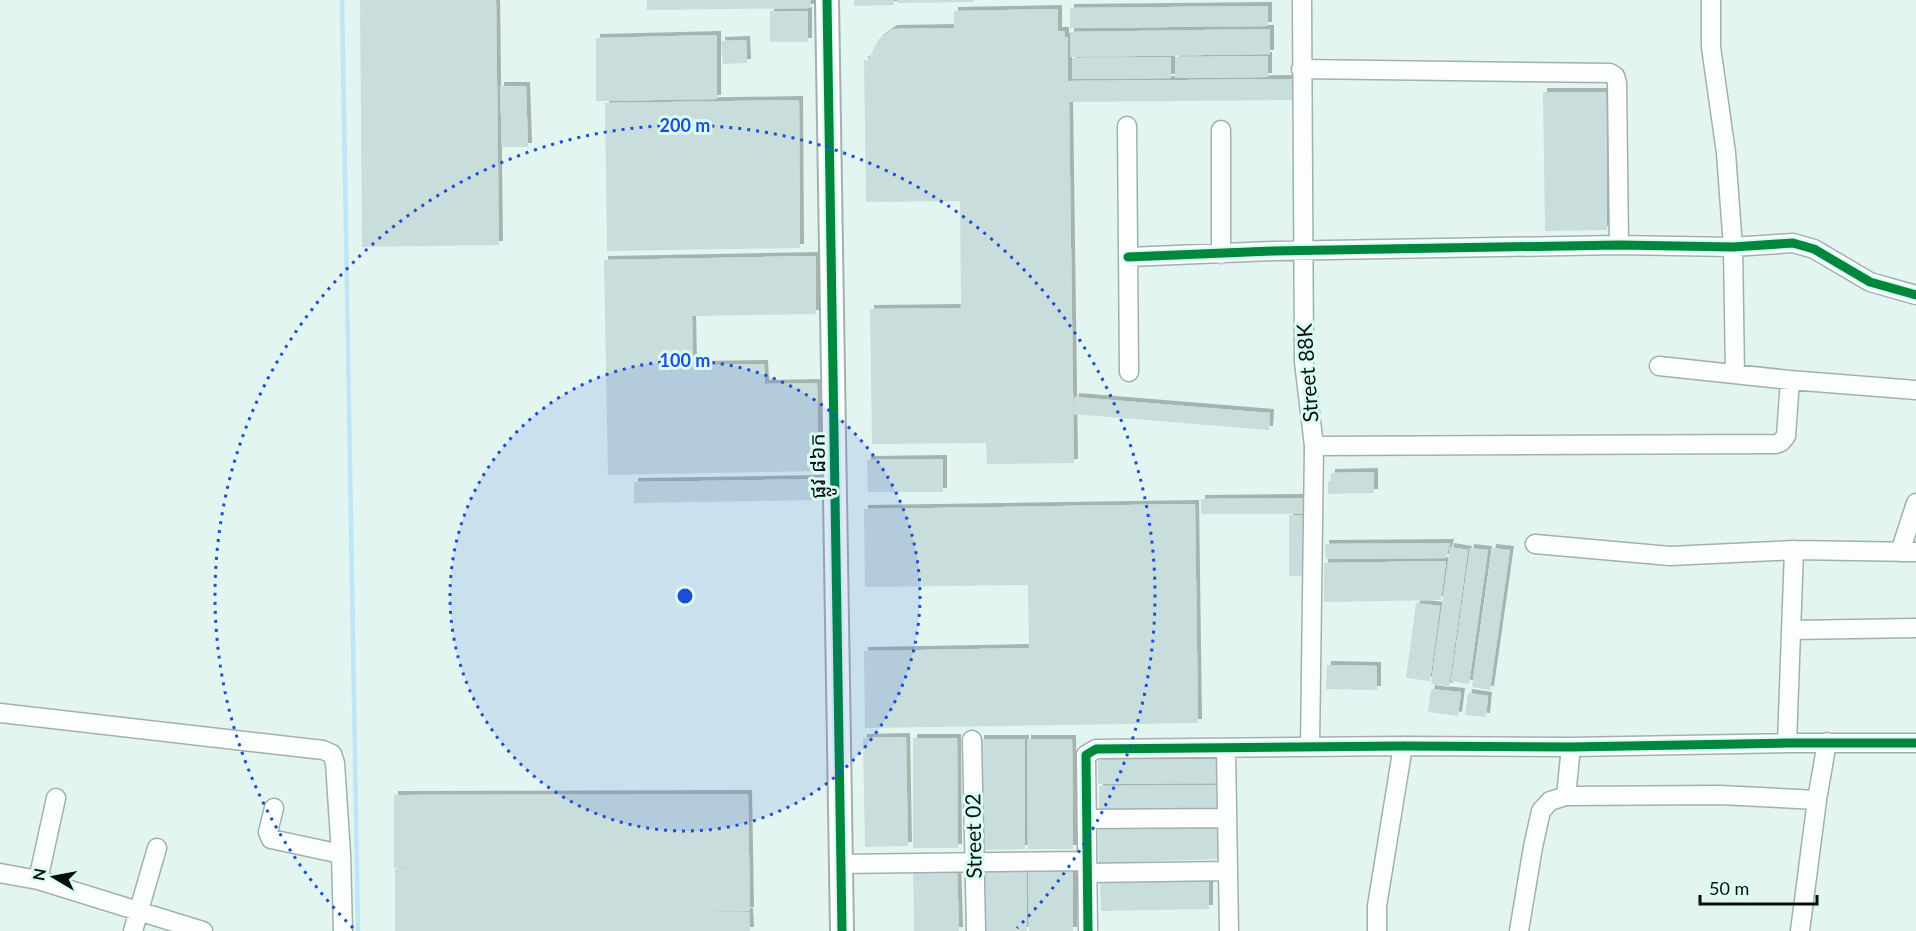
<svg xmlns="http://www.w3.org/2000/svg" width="1916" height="931" font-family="Lato,'Noto Sans Khmer',sans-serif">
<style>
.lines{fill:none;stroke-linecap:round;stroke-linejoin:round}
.stream{stroke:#bfe5f6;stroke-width:4.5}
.building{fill:#c9dddc;filter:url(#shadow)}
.minor-casing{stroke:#a2b1ad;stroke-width:21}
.tertiary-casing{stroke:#a2b1ad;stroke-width:26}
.minor{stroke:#fbfefd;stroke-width:18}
.tertiary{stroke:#fbfefd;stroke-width:22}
.cycleway-casing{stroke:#dafdf3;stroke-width:13}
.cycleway{stroke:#00873e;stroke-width:9}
.ring{fill:none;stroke:#1d4ed8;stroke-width:3;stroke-dasharray:3 6}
.labels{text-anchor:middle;stroke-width:6;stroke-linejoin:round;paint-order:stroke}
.street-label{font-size:21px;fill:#05100d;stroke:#dafdf3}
.centre{fill:#1d4ed8;stroke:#dafdf3;stroke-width:3}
.ring-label{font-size:18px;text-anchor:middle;font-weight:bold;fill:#1d4ed8;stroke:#dafdf3;stroke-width:6;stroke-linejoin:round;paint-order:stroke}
</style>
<defs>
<filter id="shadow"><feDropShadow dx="4" dy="-4" stdDeviation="0" flood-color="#0004"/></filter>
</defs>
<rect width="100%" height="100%" fill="#e2f5f0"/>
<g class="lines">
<path class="stream" d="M 342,0 L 358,931"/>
</g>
<path class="building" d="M 360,0 L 496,0 L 499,245 L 362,247 Z
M 647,0 L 811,0 L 811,8 L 647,10 Z
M 854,0 L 894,0 L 894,5 L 854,6 Z
M 897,0 L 974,0 L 974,2 L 897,3 Z
M 1268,6 L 1268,26 L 1070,28 L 1070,8 Z
M 1058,9 L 1058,31 L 1065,31 L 1065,37 L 1068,37 L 1068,81 L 1295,79 L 1295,100 L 1069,102 L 1074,463 L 987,464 L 986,443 L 872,444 L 870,309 L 961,308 L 960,201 L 866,202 L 864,60 L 868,60 L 879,39 L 893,29 L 954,28 L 954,11 Z
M 770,11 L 808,11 L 808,42 L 770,42 Z
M 1270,29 L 1270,54 L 1070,57 L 1070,32 Z
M 717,35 L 717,99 L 596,101 L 596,38 Z
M 746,40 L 747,63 L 723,64 L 721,41 Z
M 1268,56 L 1268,77 L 1175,78 L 1175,57 Z
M 1171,57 L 1171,78 L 1072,79 L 1072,58 Z
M 500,86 L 526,86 L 528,147 L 502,147 Z
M 1543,92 L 1606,92 L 1607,230 L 1545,231 Z
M 799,100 L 800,248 L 607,251 L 605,103 Z
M 816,256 L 816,314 L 692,316 L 693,365 L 764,364 L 765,384 L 817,383 L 818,471 L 608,475 L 604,260 Z
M 1075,397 L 1270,413 L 1269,430 L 1073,414 Z
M 943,459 L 943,492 L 868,492 L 867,460 Z
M 1374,472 L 1374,493 L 1328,494 L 1328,482 L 1331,481 L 1331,473 Z
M 818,479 L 818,500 L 634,503 L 634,482 Z
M 1303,498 L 1303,514 L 1201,514 L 1201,499 Z
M 1195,504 L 1198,723 L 865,728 L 864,651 L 1029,648 L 1028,585 L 865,587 L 864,509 Z
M 1289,515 L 1307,516 L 1307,576 L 1289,576 Z
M 1450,543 L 1446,558 L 1326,559 L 1325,544 Z
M 1450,547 L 1468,550 L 1449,687 L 1431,684 Z
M 1470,548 L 1488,550 L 1469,684 L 1451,681 Z
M 1492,548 L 1510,550 L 1490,690 L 1472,687 Z
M 1446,561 L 1441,600 L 1324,602 L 1324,563 Z
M 1416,603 L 1440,606 L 1430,681 L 1406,678 Z
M 1327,665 L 1377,666 L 1377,690 L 1326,689 Z
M 1431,689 L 1461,692 L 1458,716 L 1428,712 Z
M 1468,693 L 1488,696 L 1486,717 L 1465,715 Z
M 906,737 L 908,846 L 865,847 L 863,738 Z
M 913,738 L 957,738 L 958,848 L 913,848 Z
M 980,739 L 1025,739 L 1025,849 L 981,850 Z
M 1027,739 L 1072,739 L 1073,849 L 1028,849 Z
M 1220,759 L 1221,783 L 1098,784 L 1098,760 Z
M 1221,785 L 1221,809 L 1099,810 L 1099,786 Z
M 748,794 L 750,911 L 667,912 L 749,912 L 750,931 L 395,931 L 395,869 L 428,868 L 394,868 L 394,795 Z
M 1220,823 L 1221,859 L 1099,863 L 1098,826 Z
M 1073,864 L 1073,931 L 1029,931 L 1028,865 Z
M 957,865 L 959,931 L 914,931 L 913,867 Z
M 982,865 L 1027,865 L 1027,931 L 983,931 Z
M 1209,877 L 1209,909 L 1101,911 L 1100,878 Z"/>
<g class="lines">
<defs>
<path id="minor" d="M 1302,0 L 1304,362 L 1314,446 L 1310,747
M 1711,0 L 1711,47 L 1726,153 L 1733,247 L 1735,374
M 1301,69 L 1610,73 L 1615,76 L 1617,83 L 1619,245
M 1127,126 L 1129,372
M 1221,130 L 1221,254
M 1128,257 L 1273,251 L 1619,245 L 1733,247 L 1793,243 L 1814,249 L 1870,282 L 1916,295
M 1659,366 L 1790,380 L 1916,390
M 1314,446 L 1776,444 L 1781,442 L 1786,436 L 1790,380
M 1535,544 L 1670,556 L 1794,550 L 1916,552
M 1900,552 L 1916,503
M 1792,630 L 1916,628
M 0,713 L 323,750 L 332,754 L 335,763 L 341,854 L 343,931
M 972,740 L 976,931
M 1787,743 L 1794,550
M 1226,749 L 1229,931
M 1566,796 L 1720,795 L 1817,800 L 1827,742
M 274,808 L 268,832 L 271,839 L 341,854
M 1087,819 L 1227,818
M 841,864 L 1087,861
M 0,873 L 38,880 L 203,931
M 1087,873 L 1228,871
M 38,880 L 56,798
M 133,931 L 157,848
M 1088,931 L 1086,755 L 1096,749 L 1403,746 L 1571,747 L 1787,743 L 1916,743
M 1377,931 L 1377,906 L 1403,746
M 1519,931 L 1533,847 L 1541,811 L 1550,801 L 1566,796 L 1571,747
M 1800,931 L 1817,800"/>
<path id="tertiary" d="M 827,0 L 842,931"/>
</defs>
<use href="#minor" class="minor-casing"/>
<use href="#tertiary" class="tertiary-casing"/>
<use href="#minor" class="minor"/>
<use href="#tertiary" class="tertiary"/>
<defs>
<path id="cycleway" d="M 827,0 L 842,931
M 1128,257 L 1273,251 L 1619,245 L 1733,247 L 1793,243 L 1814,249 L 1870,282 L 1916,295
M 1088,931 L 1086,755 L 1096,749 L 1403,746 L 1571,747 L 1787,743 L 1916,743"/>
</defs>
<use href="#cycleway" class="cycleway-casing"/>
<use href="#cycleway" class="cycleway"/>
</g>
<circle cx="685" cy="596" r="235" fill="#1d4ed8" fill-opacity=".12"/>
<g class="ring">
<circle cx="685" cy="596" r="235"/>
<path d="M353 928A470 470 0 1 1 1017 928"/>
</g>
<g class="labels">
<g class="street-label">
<text transform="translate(1308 373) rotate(-94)" y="7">Street 88K</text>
<text transform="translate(818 466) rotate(-91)" y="7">ផ្លូវ ៨៦ក</text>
<text transform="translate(974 836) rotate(-91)" y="7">Street 02</text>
</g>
</g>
<circle cx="685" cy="596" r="9" class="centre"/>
<g class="ring-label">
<text x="685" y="132">200 m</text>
<text x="685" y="367">100 m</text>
</g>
<g transform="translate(54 877) rotate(280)" stroke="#dafdf3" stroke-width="4.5" paint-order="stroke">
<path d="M0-4.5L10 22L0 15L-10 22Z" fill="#05100d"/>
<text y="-9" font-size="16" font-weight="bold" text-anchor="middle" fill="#05100d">N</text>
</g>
<path d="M1700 895v9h117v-9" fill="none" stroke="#05100d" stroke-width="3"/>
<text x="1709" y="895" font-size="18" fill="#05100d" stroke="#dafdf3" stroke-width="4.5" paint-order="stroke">50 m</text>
</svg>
